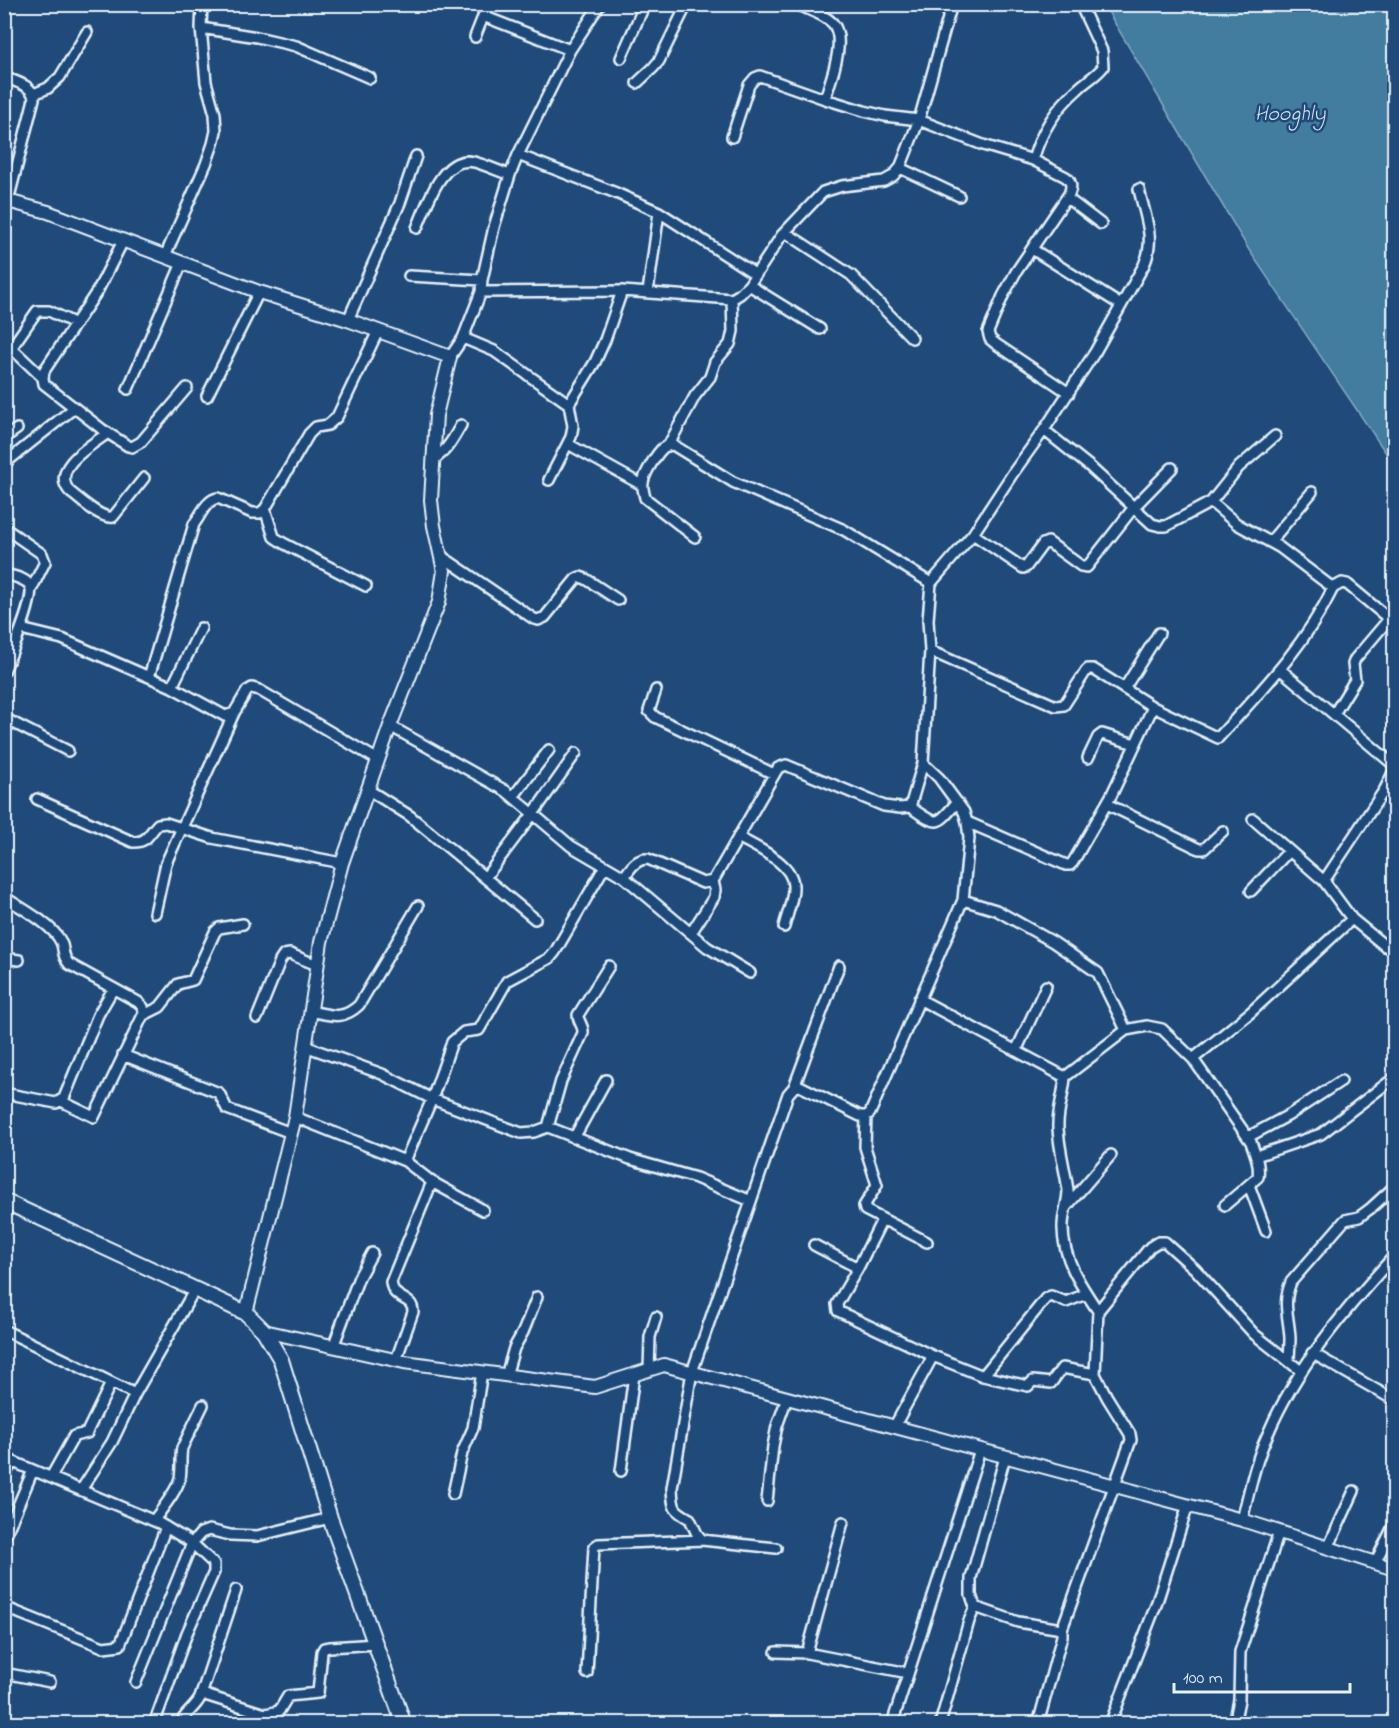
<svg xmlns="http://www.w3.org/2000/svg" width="1399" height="1728" font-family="'Indie Flower',sans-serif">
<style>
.water{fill:#437c9e;stroke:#85abc2;stroke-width:1.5}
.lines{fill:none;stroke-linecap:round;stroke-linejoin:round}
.minor-casing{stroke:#e8f1f8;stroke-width:14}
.tertiary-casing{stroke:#e8f1f8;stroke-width:16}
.secondary-casing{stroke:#e8f1f8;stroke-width:18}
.minor{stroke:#1f4a7a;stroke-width:9}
.tertiary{stroke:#1f4a7a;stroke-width:12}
.secondary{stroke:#1f4a7a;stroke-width:14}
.labels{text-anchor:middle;stroke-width:5;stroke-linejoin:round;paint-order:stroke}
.water-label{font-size:22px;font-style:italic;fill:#cfdfea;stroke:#1f4a7a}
</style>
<rect width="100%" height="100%" fill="#1f4a7a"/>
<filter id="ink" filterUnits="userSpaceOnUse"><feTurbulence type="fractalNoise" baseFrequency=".0167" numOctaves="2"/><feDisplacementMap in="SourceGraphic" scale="12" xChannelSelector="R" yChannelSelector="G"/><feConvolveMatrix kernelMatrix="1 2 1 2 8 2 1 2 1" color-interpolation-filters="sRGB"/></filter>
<g filter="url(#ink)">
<path class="water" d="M 1104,5 L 1394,5 L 1394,465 L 1249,250 Z"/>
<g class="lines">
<defs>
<path id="minor" d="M 797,4 C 808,10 827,15 834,25 C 846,43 830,81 825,99
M 483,16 L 570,50
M 201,28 L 257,37 L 296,46 L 370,78
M 475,37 L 488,4
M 621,58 L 645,4
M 4,77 C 16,82 33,85 34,99 L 8,201
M 637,83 L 653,68 L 659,61 L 687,4
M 34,94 L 48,88 L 60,77 L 87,32
M 732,137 L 749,85 L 755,78 L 760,76 L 825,99 L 864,111 L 885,116 L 919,120 L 983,145 L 1033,160 L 1066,177 C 1072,182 1072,187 1069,194 L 1016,272 L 1003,296 L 988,332 L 990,339 L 996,344 L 1069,393
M 518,155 L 616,193 L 659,212 L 755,274
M 1033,160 C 1041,131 1055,109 1078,89 C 1086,81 1096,76 1103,67 L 1102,51 L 1080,4
M 900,168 L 959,196
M 1067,198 L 1101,224
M 417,228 C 427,205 442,154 474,162 C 486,165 498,171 510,175
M 785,232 L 851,275 L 912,338
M 123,241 L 98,290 L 44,371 L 43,378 L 44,384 L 103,430 L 128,446 L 132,447 L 141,442 L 187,388
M 1032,249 L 1121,305
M 165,256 L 206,164 L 213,144 L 216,131 L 215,114 L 206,82 L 201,28 L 202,4
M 409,276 L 482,280
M 749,285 L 820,329
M 481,292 L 622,291 L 732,299 L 740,294 L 749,285 L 782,235 L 823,192 L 842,186 L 884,181 L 893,176 L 900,168 L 919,120 L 952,4
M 648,292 L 659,212
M 348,320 L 400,203 L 416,156
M 463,338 L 494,351 L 569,404
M 4,341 L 43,378
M 12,347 L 37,311 L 49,311 L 76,324
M 450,357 L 463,338 L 481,292 L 482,280 L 494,227 L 510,175 L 518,155 L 570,50 L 600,4
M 128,389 L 182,263
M 207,396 L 259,292
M 1044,430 L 1089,466 L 1152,524 L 1160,526 L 1166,526 L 1211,502 L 1239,467 L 1275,436
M 108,433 C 92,445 49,468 70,492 C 80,499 100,519 113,517 L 144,478
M 4,438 L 17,429
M 568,444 L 642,485
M 668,446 L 695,396 L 710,377 L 715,362 L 730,344 L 733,331 L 732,299
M 433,460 C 447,451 453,439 461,425
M 4,464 L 74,408
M 549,480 L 571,437 L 573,426 L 569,404 L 595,362 L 605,340 L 622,291
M 265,509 L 274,537 L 283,543 L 366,586
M 6,529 L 42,554 L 45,562 L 31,590
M 973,534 L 1013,473 L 1044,430 L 1095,352 L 1144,265 C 1156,239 1145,217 1139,189
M 695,537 L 645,498 C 644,493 642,488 643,483 C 644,474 657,453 663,448 C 667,445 668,446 673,445 L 733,482 L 844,530 L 931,583
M 1270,542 L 1312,492
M 440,555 L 534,619 L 538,620 L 545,617 L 576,579 L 580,577 L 586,579 L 618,600
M 4,574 C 12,576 26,578 30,586 C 36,597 10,657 4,671
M 1333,588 L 1342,583 L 1347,584 L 1394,623
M 21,629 L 62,639 L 172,687 L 225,716 L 234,713 L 247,691 L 252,688 L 259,690 L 378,760
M 930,651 L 1056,706 L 1064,705 L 1086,671 L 1088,669 L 1093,669 L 1153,707 L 1218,738 C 1261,691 1305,646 1333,588 L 1279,547 L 1237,524 L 1211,502
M 1281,670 L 1394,765
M 149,677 L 194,524 C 201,515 206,500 218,498 L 252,513 L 260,513 L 265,509 L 309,434 L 316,427 L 328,425 L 337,417 L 378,331
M 172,687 L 201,628
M 1124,689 L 1159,633
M 656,690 L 649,711 L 655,717 L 774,774
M 1334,714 L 1355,680 L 1353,664 L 1355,659 L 1389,619
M 4,718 L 68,751
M 390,726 L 506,791 L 571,846 L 624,877 L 707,947 L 750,973
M 1088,758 L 1098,737 L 1102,734 L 1135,744
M 367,789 L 410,816 L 535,919
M 513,797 L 549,750
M 37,799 L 133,842 C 147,843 149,833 158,824 L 166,823 L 212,838 L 342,863
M 1107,804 L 1199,849 L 1204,849 L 1223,831
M 910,807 C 937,825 936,828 957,802
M 1253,819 L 1324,881 L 1352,919 L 1385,946 L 1394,949
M 967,822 L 1066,865 L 1070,865 L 1073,862 L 1111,796 L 1153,707
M 738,837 C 755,847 792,862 793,885 C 794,899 787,914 784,927
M 624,877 C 630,869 636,858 648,859 L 703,883 L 713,881 L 778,768 L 786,765 L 884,806 L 900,808 L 910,807 L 923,763
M 485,878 L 533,814 L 576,753
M 1324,881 L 1385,789 L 1394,771
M 1251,891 L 1289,851
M 4,897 C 20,907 53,925 61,942 C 65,951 61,954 69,964 L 138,1002 L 143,1007 L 144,1013 L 94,1117 L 61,1101
M 963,900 L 996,910 L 1053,942 L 1098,973 L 1126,1030
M 155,913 L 166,863 L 234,713
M 691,933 L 714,897 L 715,890 L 713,881
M 4,958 L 19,960
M 919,999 L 1065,1077
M 310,1011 C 331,1015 342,1021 359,1005 L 418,906
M 144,1015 L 160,1007 L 178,984 L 193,980 L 215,932 L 219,928 L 243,924
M 257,1018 L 280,961 L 284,955 L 290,954 L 317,965
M 305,1046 L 382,1074 L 432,1099 L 521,1133 L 534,1132 L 548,1127 L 630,1159 L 696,1178 L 751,1201
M 1016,1051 L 1046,986
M 123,1055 L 219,1093 L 227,1109 L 291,1133
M 1193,1059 L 1251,1012 L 1352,919
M 1065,1077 L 1126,1030 L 1147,1026 L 1162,1029 L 1193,1059 L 1251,1142 C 1255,1154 1260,1164 1258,1177 L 1225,1205
M 1065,1077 C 1064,1094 1057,1112 1058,1128 C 1059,1149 1065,1169 1068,1190 C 1068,1202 1063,1214 1063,1226 C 1062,1258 1081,1286 1098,1311
M 794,1087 L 839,966
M 4,1093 L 56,1103 L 64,1098 L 98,1015 L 113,989
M 866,1116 L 865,1147 L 877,1185 L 864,1206 L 865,1210 L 927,1242
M 295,1117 L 405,1161 L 432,1182 L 483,1210
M 548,1127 L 561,1081 L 583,1033 C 584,1026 578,1022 578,1015 L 609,966
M 1248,1137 L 1289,1115 L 1341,1081
M 574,1138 L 606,1080
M 1256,1156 L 1321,1134 L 1394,1078
M 405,1161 L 432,1099 L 452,1042 L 464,1032 L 479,1030 L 507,981 L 550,958 L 555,952 L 605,866
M 1249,1185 L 1266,1231
M 1067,1206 L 1111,1155
M 882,1220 L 858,1268 L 837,1304 L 838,1311 L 933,1356 L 983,1376 L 1028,1386 L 1033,1381 L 1051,1383 L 1062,1368 L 1095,1374
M 814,1245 L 858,1268
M 4,1330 L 135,1394
M 333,1347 L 359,1277 L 372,1253
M 1312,1353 L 1394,1400
M 396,1360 L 413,1312 C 413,1295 393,1302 391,1282 L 432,1182
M 1289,1362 C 1289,1354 1290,1346 1290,1338 C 1289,1316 1282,1304 1291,1282 L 1345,1220 L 1359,1217 L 1371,1208 L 1394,1187
M 649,1370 L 650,1337 L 656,1317
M 506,1376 L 514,1348 L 523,1332 L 537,1297
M 983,1376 L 1046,1298 L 1051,1296 L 1066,1302 L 1086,1294
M 894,1427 L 933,1356
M 4,1458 L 159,1523 L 192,1543 L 214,1564 L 214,1572 L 187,1633 L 154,1724
M 621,1471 L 634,1375
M 51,1477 L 74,1436 L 87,1433 L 88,1430 L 111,1383
M 4,1478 L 12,1461
M 81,1490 L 112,1442 L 135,1394 L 195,1289
M 453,1494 L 462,1453 L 473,1428 L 482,1372
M 767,1501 L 773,1446 L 777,1426 L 787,1398
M 154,1520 C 162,1509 177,1491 180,1478 C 182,1468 180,1458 182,1448 L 203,1405
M 1242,1520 C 1249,1492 1255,1462 1267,1436 C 1296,1367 1345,1310 1394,1256
M 4,1539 L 33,1470
M 776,1548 L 702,1540 L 697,1534 L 690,1519 C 673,1510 673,1508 672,1488 L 692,1372 L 788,1094 L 794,1087 L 800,1086 L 860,1116 L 866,1116 L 870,1113 L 963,900 L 969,838 L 967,822 L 964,812 L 939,778 L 923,763 L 930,651 L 928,620 L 931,583 L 973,534 L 1023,568 L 1026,567 L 1043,544 L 1048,542 L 1081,566 L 1087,567 L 1134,507 L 1172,468
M 1328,1548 L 1354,1491
M 1375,1563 L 1394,1525
M 4,1607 L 103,1647 L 120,1645 L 166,1527
M 975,1607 L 1018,1622 L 1062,1629
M 776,1652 L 807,1653 L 908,1673
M 807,1653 L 843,1522
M 4,1673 L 50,1682
M 587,1673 L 594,1547 L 598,1544 L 705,1540
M 136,1682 L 192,1543 L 201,1533 L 209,1530 L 230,1535 L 257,1536 L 330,1518
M 202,1694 L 265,1714
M 180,1724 C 185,1713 195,1708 200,1698 L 236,1590
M 257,1724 L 261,1715 L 279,1711 L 288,1696 L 318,1693 L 322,1652 L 324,1648 L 330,1647 L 376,1644
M 892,1724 L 980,1450
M 940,1724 L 969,1621 L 975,1607 L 971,1595 L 971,1578 L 1005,1457
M 1038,1724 L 1062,1636 L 1062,1629 L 1131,1440 L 1130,1434 L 1107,1397 L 1095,1374 L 1098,1311 L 1150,1247 L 1158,1242 L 1165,1242 L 1195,1269 L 1254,1334 L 1301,1371
M 1110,1724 L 1156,1605 L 1188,1505
M 1234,1724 L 1239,1700 L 1240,1652 L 1279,1532"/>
<path id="tertiary" d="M 4,200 L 48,212 L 259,292 L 348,320 L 450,357 L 436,415 L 431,500 L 434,526 L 444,571 L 439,602 L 390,726 L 342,863 L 321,942 L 295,1117 L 246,1313
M 264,1331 L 404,1362 L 595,1387 L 664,1365 L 1242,1520 L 1394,1569"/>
<path id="secondary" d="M 4,1201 L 246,1313 L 264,1331 L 281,1360 L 330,1518 L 404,1724"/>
</defs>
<use href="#minor" class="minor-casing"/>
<use href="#tertiary" class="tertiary-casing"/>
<use href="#secondary" class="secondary-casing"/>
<use href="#minor" class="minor"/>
<use href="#tertiary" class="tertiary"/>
<use href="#secondary" class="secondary"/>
</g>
</g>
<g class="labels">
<g class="water-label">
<text x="1290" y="120">Hooghly</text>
</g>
</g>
<rect width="1399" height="1728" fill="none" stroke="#1f4a7a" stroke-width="24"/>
<rect x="12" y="12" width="1375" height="1704" fill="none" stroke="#e8f1f8" stroke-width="2" filter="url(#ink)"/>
<path d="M1174 1683v9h176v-9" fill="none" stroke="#e8f1f8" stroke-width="3"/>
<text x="1183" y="1683" font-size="18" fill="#e8f1f8" stroke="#1f4a7a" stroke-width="4.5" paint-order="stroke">100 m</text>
</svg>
